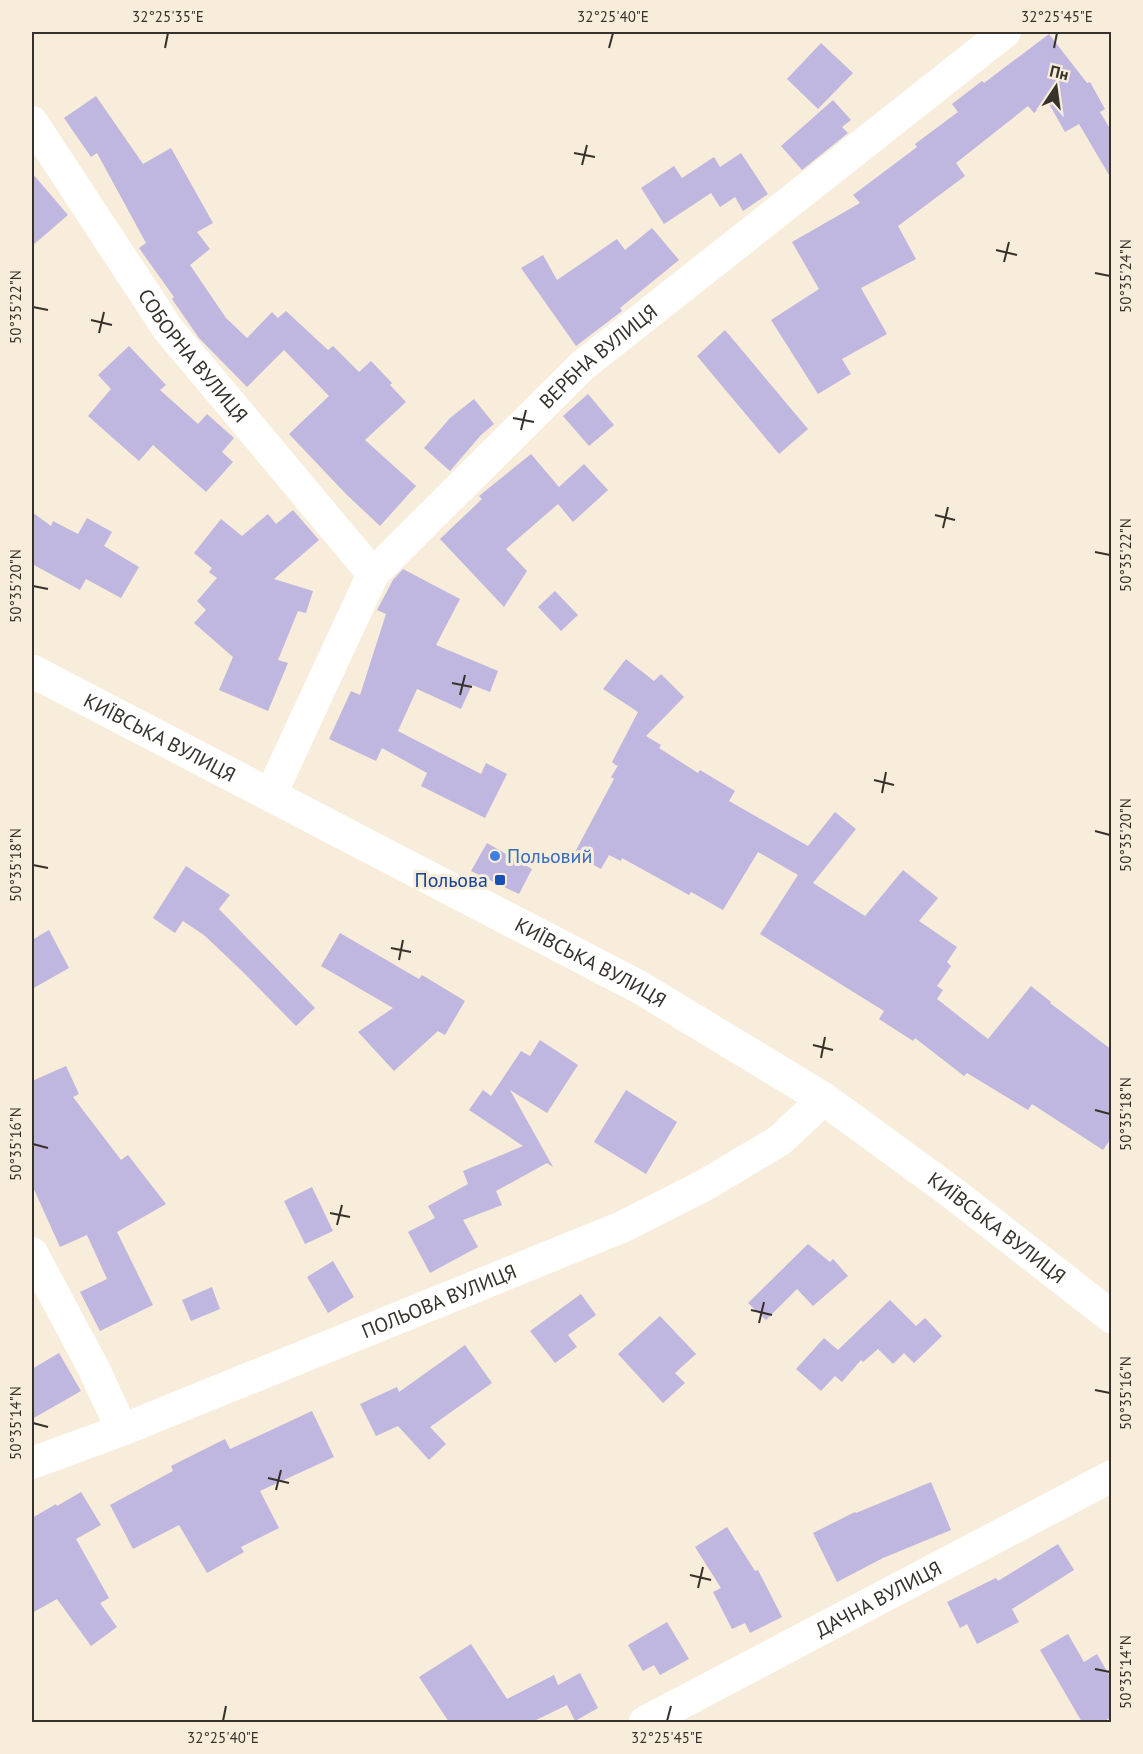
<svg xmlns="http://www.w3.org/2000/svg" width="1143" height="1754" font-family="'PT Sans',sans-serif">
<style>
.building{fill:#bfb7df}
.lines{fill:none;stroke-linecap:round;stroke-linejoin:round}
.minor{stroke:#fff;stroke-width:32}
.tertiary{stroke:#fff;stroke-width:33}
.ticks{fill:none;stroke:#36322b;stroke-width:2}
.shop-dot{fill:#3f7fe0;stroke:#f8ecda;stroke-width:2}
.transit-dot{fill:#1a4fb4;stroke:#f8ecda;stroke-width:2}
.labels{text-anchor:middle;stroke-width:6;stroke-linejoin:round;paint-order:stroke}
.street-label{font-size:20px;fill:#36322b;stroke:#f8ecda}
.shop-label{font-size:20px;fill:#366cbe;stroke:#f8ecda;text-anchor:start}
.transit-label{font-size:20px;fill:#164399;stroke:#f8ecda;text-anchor:end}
.neatline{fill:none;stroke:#36322b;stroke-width:2}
.ticks-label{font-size:15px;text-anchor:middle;fill:#36322b}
</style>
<rect width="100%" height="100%" fill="#f8ecda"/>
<path class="building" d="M 1049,34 L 1087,83 L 1090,82 L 1105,109 L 1100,112 L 1112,132 L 1112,180 L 1079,124 L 1065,132 L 1048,102 L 1034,113 L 1028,106 L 956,163 L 965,176 L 898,226 L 916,259 L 861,288 L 887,334 L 842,359 L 851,374 L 818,394 L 771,320 L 819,289 L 792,242 L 860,203 L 853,195 L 917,147 L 915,144 L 958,112 L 952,104 L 982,81 L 984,83 Z
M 821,43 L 853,73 L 818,109 L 787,79 Z
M 96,96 L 143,164 L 171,148 L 213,223 L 197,232 L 210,249 L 190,265 L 226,318 L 247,338 L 272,312 L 278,318 L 286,311 L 328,350 L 333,346 L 359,372 L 371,361 L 392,383 L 390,385 L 406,402 L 365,440 L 416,486 L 380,526 L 346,494 L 289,434 L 329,396 L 284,350 L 247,387 L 199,338 L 172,299 L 174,297 L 139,248 L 146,243 L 97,153 L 91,157 L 64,118 Z
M 833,100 L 851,120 L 842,127 L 848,133 L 802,170 L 781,146 Z
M 741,153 L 768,194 L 743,211 L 735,197 L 720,207 L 711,193 L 664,224 L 641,188 L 674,166 L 682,178 L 714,157 L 720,167 Z
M 32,173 L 68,215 L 32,246 Z
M 652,228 L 679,260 L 620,308 L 622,311 L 576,346 L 521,268 L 543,255 L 557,280 L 617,239 L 625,250 Z
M 725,330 L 808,429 L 779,454 L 697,356 Z
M 129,346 L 166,385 L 160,390 L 198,424 L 207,414 L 234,438 L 222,452 L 233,462 L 206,492 L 153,445 L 139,461 L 88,416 L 111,389 L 98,375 Z
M 588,394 L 614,425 L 589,446 L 563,416 Z
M 474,399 L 494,424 L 481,435 L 450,471 L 424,448 L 450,418 Z
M 531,454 L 559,487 L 584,464 L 608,490 L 573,522 L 558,504 L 506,549 L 527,571 L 504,607 L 440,539 L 482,499 L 479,496 Z
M 293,510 L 319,540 L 274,579 L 313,591 L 306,613 L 298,611 L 278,660 L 288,663 L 268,711 L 219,690 L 233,657 L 194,623 L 206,610 L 197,601 L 217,578 L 209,572 L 212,568 L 194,553 L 221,519 L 242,536 L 268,514 L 276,524 Z
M 32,512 L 51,526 L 53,521 L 78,534 L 87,518 L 112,532 L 104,546 L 139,567 L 121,598 L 86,579 L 80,590 L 32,564 Z
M 403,569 L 460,599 L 436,645 L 498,671 L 490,692 L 472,685 L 461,709 L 417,689 L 398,731 L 481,774 L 486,763 L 507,774 L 485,818 L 421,786 L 427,773 L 382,748 L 376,761 L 329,739 L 351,691 L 360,695 L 386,614 L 377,610 L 393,580 Z
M 555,591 L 578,615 L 561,631 L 538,607 Z
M 626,659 L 654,681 L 661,674 L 684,697 L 646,736 L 661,745 L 659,748 L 698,773 L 700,770 L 735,791 L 729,801 L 808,846 L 835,812 L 856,829 L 813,883 L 865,916 L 903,870 L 938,898 L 919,921 L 957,947 L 947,962 L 951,966 L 937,986 L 943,990 L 937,999 L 988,1039 L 1031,986 L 1051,1002 L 1050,1003 L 1112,1050 L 1112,1137 L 1103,1150 L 1032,1104 L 1028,1110 L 967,1073 L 964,1076 L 915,1038 L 913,1041 L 879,1019 L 884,1011 L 760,934 L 798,875 L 758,852 L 723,910 L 691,892 L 689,895 L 622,858 L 621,861 L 609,855 L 601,869 L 574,854 L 614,779 L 611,777 L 619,764 L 617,766 L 612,762 L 638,712 L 603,689 Z
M 487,843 L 532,869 L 519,894 L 471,871 Z
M 186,866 L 230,895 L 219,909 L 315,1008 L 296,1026 L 243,972 L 204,935 L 183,921 L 175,933 L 153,918 Z
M 49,930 L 69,968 L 32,989 L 32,940 Z
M 340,933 L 419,979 L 422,975 L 465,1001 L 445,1035 L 438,1031 L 394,1071 L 358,1032 L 393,1008 L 321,966 Z
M 540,1040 L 578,1065 L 547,1113 L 510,1090 L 553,1167 L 547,1163 L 496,1191 L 502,1205 L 463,1220 L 478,1247 L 430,1273 L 408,1232 L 435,1218 L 428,1206 L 468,1184 L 463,1171 L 523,1146 L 469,1110 L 483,1090 L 491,1096 L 521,1051 L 530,1056 Z
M 66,1066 L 79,1094 L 73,1097 L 121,1160 L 128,1155 L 166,1204 L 117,1232 L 153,1305 L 100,1331 L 80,1292 L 107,1279 L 87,1235 L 60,1247 L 32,1185 L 32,1081 Z
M 626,1090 L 677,1122 L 646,1174 L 594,1142 Z
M 312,1187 L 333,1231 L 305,1244 L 284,1201 Z
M 808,1244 L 830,1262 L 833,1259 L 848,1276 L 813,1306 L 797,1289 L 766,1320 L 748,1303 Z
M 333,1261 L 354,1297 L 328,1313 L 307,1277 Z
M 212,1287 L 220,1309 L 191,1321 L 182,1300 Z
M 581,1294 L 596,1315 L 568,1335 L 577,1347 L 555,1363 L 530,1331 Z
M 890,1300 L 916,1326 L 925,1318 L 942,1336 L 914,1363 L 904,1353 L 893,1364 L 878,1349 L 863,1362 L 861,1360 L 842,1382 L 835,1376 L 821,1391 L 796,1369 L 824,1338 L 838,1350 Z
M 660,1316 L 696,1354 L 675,1373 L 685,1383 L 663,1403 L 618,1354 Z
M 465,1345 L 492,1383 L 430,1427 L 446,1444 L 429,1460 L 398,1426 L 376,1436 L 360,1404 L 397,1387 L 399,1392 Z
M 59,1353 L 81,1391 L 32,1419 L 32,1369 Z
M 312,1411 L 334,1457 L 260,1491 L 279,1528 L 241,1547 L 244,1552 L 207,1573 L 179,1525 L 133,1549 L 110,1505 L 173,1471 L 171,1466 L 225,1439 L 230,1449 Z
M 931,1482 L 951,1530 L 883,1558 L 837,1582 L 813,1533 L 855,1512 L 856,1513 Z
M 81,1492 L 101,1525 L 76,1539 L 109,1598 L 100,1603 L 117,1627 L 91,1646 L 57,1599 L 32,1613 L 32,1518 L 56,1504 L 57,1506 Z
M 727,1527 L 755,1571 L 758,1570 L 782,1617 L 750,1633 L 745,1623 L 732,1629 L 713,1592 L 721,1588 L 695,1547 Z
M 1058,1544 L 1074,1570 L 1012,1609 L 1019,1622 L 977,1644 L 967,1624 L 960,1628 L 947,1602 L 996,1578 L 998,1581 Z
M 667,1622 L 689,1659 L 660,1675 L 654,1665 L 643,1671 L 628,1645 Z
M 1068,1634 L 1084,1662 L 1097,1654 L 1112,1680 L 1112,1717 L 1102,1722 L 1082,1722 L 1040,1650 Z
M 471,1644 L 507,1699 L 554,1675 L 558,1685 L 580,1673 L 598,1708 L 575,1721 L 567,1705 L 532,1722 L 449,1722 L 419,1677 Z"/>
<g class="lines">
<g class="minor">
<path id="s1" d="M 32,122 L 168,329 L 373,574"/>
<path id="s2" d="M 271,794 L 373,574 L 582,366 L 1005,32"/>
<path d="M 32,1253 L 94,1369 L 122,1430"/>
<path id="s3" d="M 32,1463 L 122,1430 L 622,1227 L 705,1185 L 780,1140 L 824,1099"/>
<path id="s4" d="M 645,1722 L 1112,1476"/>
</g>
<path class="tertiary" id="s5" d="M 32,671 L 641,988 L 824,1099 L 950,1191 L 1112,1317"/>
</g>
<path class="ticks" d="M 165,48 L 168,33M 609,48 L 613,33M 1054,48 L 1057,33M 574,153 L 595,157M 582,165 L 587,145M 996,250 L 1017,255M 1004,262 L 1009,242M 1095,273 L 1110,276M 33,307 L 48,310M 91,320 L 112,325M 99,333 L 104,312M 513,418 L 534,422M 521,430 L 526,410M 935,515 L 955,520M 943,528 L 948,507M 1095,552 L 1110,555M 33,586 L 48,589M 452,683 L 472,687M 460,695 L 465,675M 874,780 L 894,785M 882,793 L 886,772M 1095,831 L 1110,835M 33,865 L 48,868M 391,948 L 411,952M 399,960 L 403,940M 813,1045 L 833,1050M 821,1058 L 825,1037M 1095,1110 L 1110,1114M 33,1144 L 48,1148M 330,1213 L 350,1217M 337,1225 L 342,1205M 751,1310 L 772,1315M 759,1323 L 764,1302M 1095,1390 L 1110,1393M 33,1423 L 48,1427M 268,1478 L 289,1483M 276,1490 L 281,1470M 690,1575 L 711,1580M 698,1588 L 703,1567M 1095,1669 L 1110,1672M 223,1721 L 226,1706M 667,1721 L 671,1706"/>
<circle class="shop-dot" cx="495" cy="856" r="6"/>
<rect class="transit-dot" x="494" y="874" width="12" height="12" rx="3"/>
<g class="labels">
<g class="street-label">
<text dy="7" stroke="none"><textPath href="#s1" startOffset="284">СОБОРНА ВУЛИЦЯ</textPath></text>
<text dy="7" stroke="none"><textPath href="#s2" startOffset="556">ВЕРБНА ВУЛИЦЯ</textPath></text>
<text dy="7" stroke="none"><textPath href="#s5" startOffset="144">КИЇВСЬКА ВУЛИЦЯ</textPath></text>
<text dy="7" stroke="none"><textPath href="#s5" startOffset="630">КИЇВСЬКА ВУЛИЦЯ</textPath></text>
<text dy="7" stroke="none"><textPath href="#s5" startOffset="1116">КИЇВСЬКА ВУЛИЦЯ</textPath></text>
<text dy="7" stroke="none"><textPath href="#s3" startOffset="438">ПОЛЬОВА ВУЛИЦЯ</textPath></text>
<text dy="7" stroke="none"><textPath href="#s4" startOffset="264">ДАЧНА ВУЛИЦЯ</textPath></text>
</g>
<g class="shop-label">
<text x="507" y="863">Польовий</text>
</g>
<g class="transit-label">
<text x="488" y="887">Польова</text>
</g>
</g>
<rect width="1143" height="1754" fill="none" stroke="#f8ecda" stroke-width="66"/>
<g transform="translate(1056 87) rotate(13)" stroke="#f8ecda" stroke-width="4.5" paint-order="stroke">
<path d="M0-4.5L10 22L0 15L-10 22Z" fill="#36322b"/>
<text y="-9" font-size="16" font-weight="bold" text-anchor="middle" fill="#36322b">Пн</text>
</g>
<rect x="33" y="33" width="1077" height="1688" class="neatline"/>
<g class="ticks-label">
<text x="168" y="22">32°25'35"E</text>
<text x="613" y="22">32°25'40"E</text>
<text x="1057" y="22">32°25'45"E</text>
<text transform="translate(1126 276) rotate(-90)" y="5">50°35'24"N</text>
<text transform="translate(16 307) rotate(-90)" y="5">50°35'22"N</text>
<text transform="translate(1126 555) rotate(-90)" y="5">50°35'22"N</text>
<text transform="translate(16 586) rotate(-90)" y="5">50°35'20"N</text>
<text transform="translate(1126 835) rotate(-90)" y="5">50°35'20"N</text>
<text transform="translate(16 865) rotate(-90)" y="5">50°35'18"N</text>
<text transform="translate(1126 1114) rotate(-90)" y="5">50°35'18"N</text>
<text transform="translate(16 1144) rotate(-90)" y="5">50°35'16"N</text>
<text transform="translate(1126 1393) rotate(-90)" y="5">50°35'16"N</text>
<text transform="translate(16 1423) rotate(-90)" y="5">50°35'14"N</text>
<text transform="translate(1126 1672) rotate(-90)" y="5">50°35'14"N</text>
<text x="223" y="1743">32°25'40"E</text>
<text x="667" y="1743">32°25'45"E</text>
</g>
</svg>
